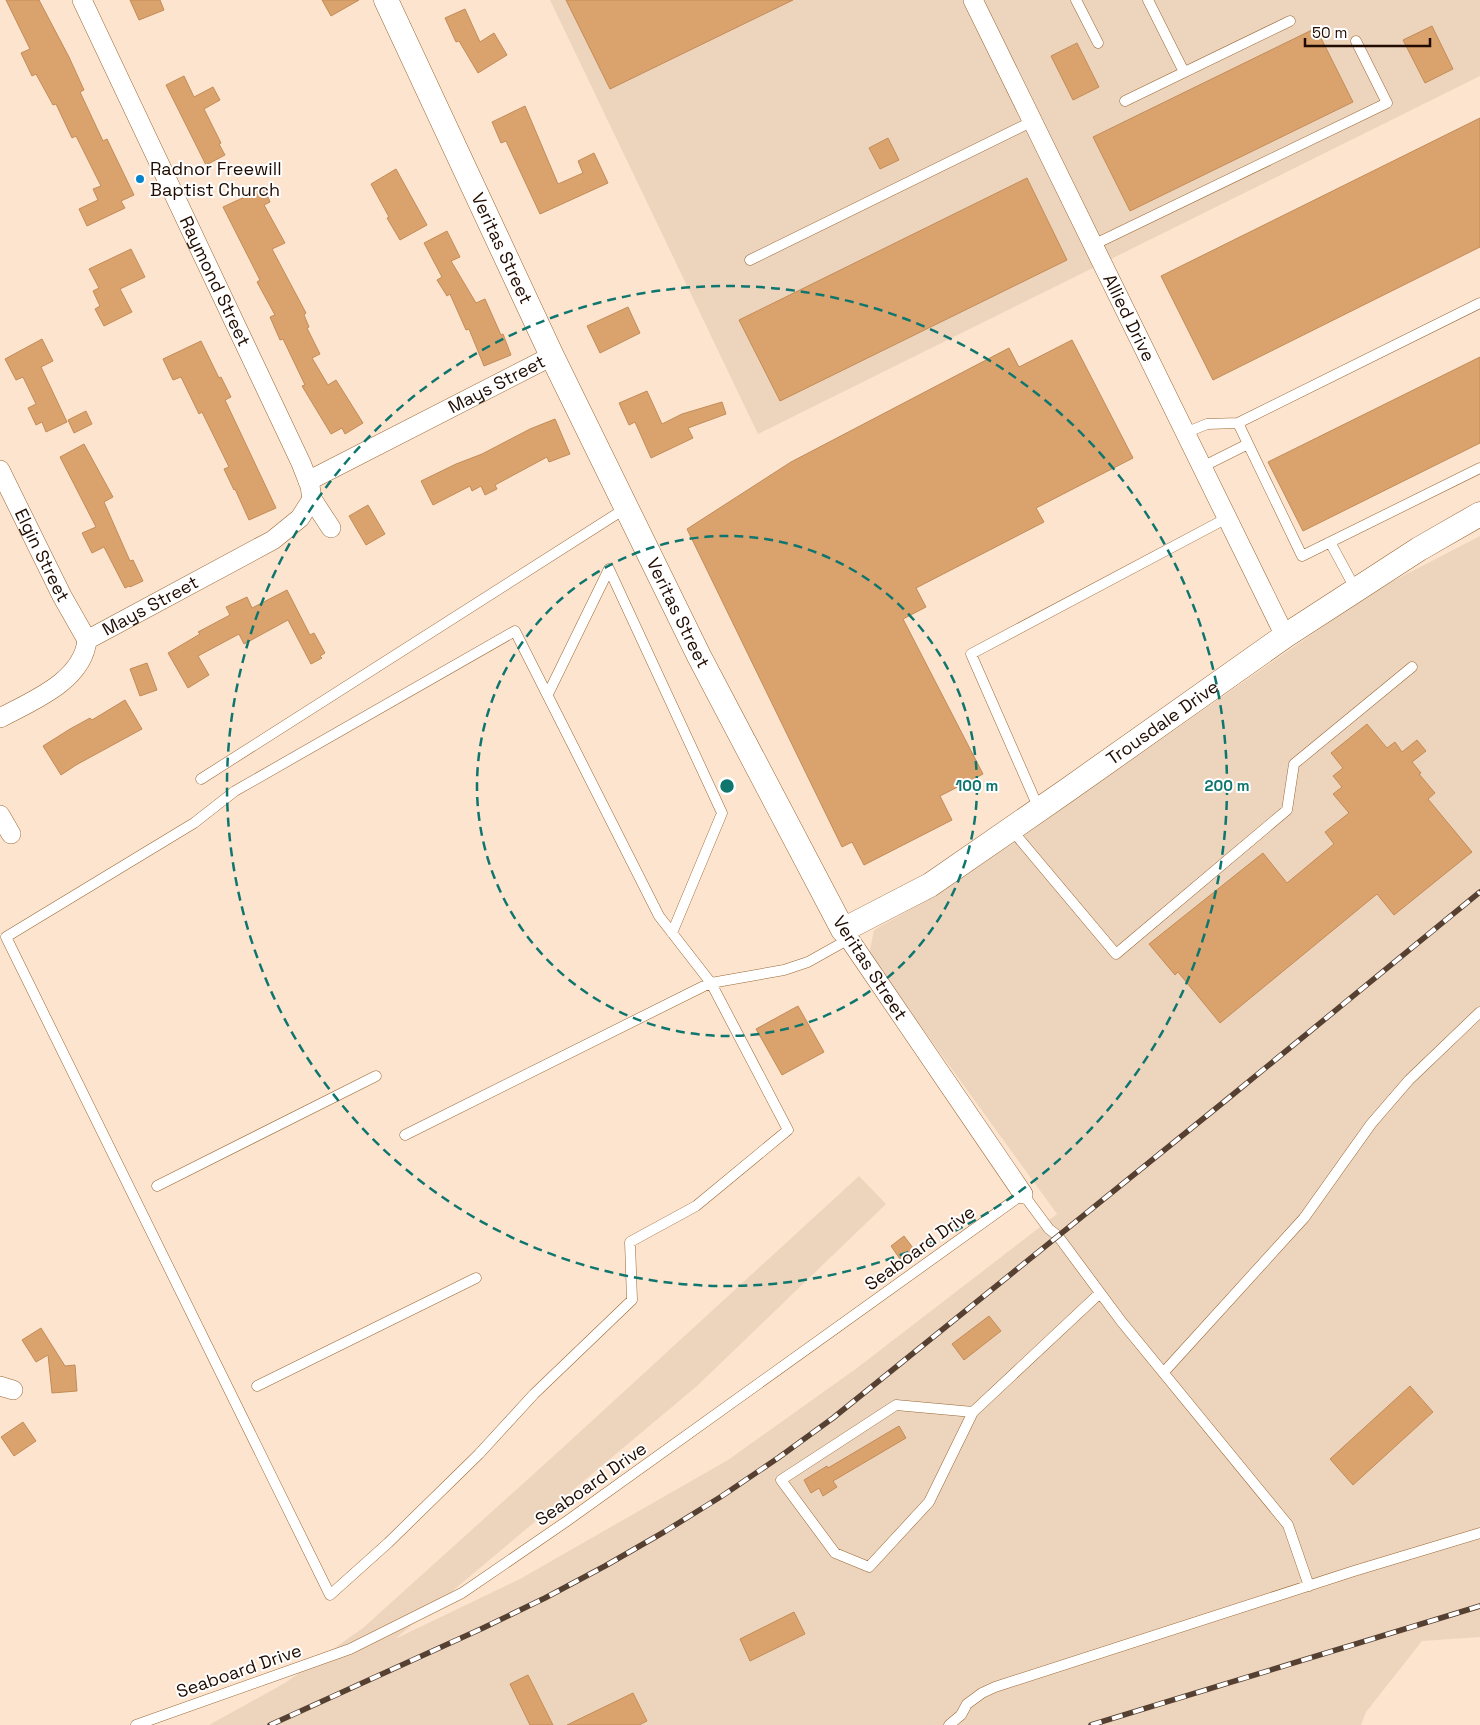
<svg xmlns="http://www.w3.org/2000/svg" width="1480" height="1725" font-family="'Space Grotesk',sans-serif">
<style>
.built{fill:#edd4bd}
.building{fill:#daa26d;stroke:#c38c57}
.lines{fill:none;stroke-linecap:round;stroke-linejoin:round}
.service-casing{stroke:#9b6732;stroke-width:11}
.minor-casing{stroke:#9b6732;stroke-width:20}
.tertiary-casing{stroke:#9b6732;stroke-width:25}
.service{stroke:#fff;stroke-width:10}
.minor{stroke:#fff;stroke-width:19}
.tertiary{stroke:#fff;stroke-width:24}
.rail-casing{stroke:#554032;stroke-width:5.5}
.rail{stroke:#fff;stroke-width:4;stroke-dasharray:11;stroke-linecap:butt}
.ring{fill:none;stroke:#0f766e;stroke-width:2.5;stroke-dasharray:9 6}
.poi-dot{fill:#0583cb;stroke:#fff;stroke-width:2}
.labels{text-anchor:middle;stroke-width:4;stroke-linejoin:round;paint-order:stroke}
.poi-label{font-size:18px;fill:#200c00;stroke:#fff;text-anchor:start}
.street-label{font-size:18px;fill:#200c00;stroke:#fff}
.centre{fill:#0f766e;stroke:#fff;stroke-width:2.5}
.ring-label{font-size:15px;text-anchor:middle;font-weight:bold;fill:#0f766e;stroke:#fff;stroke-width:4;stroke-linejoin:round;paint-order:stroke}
</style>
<rect width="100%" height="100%" fill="#fce4cf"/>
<path class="built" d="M 550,0 L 1480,0 L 1480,76 L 758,434 Z
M 1480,536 L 1480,1637 L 1422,1641 L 1366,1712 L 1361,1725 L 209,1725 L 285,1683 L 363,1628 L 558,1452 L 859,1176 L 886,1204 L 697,1386 L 395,1639 L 520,1579 L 728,1460 L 857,1368 L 1057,1214 L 869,955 L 874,930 L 945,890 L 1374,591 Z"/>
<path class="building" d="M 6,0 L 39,0 L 69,57 L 84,90 L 80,92 L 103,141 L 107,139 L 134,195 L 121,201 L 125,208 L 87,226 L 79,209 L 98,200 L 93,189 L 101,186 L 76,136 L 72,138 L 56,104 L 53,105 L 36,74 L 32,76 L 21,53 L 30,49 Z
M 130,0 L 160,0 L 164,10 L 139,20 Z
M 322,0 L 359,0 L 331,16 Z
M 566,0 L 793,0 L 610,89 Z
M 465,9 L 480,42 L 494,33 L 507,55 L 478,73 L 459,41 L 456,42 L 445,18 Z
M 1432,26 L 1453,69 L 1425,83 L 1403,40 Z
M 1316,28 L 1353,102 L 1130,211 L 1093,137 Z
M 1077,43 L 1099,87 L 1073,100 L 1051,56 Z
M 184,76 L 194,97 L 213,87 L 220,100 L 204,109 L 221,143 L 219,144 L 225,155 L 206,165 L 166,85 Z
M 525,106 L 558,184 L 583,173 L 578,161 L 594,153 L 608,183 L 540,214 L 506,141 L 501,143 L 492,122 Z
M 1480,118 L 1480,247 L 1213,380 L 1161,276 Z
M 888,138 L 899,160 L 880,169 L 869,148 Z
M 396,169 L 427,225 L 400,240 L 387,218 L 389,217 L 371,184 Z
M 1027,178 L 1067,260 L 780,401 L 739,320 Z
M 264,188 L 270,202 L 264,205 L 285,243 L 272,249 L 306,313 L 304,315 L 309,327 L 307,328 L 320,354 L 312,358 L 328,385 L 336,380 L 363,423 L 345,434 L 342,428 L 331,434 L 302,386 L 305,385 L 283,339 L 280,340 L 270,317 L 275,315 L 257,282 L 260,280 L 223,207 Z
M 447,231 L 460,257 L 451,261 L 476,303 L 485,299 L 501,335 L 503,334 L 511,355 L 484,366 L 469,329 L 466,330 L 450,294 L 447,296 L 437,280 L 442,277 L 424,243 Z
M 131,249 L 145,277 L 120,289 L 132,312 L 104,326 L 95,309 L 100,306 L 93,291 L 99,288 L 89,269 Z
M 628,307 L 640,333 L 600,353 L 587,326 Z
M 42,339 L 53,361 L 41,367 L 67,422 L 46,432 L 42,422 L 36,425 L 28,408 L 36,404 L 23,377 L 16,380 L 5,359 Z
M 1072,340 L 1133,458 L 1036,508 L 1044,522 L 916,588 L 926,607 L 903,619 L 983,774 L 940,796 L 952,820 L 864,865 L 852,842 L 842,847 L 687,529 L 791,462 L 1009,348 L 1019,367 Z
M 201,341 L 219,378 L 221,377 L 231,397 L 225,400 L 276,508 L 249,520 L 235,489 L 234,490 L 224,469 L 229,467 L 202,412 L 199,414 L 181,377 L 173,380 L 163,359 Z
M 1480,357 L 1480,443 L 1303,531 L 1268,462 Z
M 647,391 L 662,424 L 682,414 L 722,402 L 726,414 L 688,428 L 693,438 L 651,458 L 635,422 L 629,425 L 619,403 Z
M 86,411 L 92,424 L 74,433 L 68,420 Z
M 555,419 L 570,454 L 549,462 L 547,457 L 495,485 L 497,489 L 485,495 L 481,486 L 472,491 L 470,486 L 433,505 L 421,481 L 456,464 L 482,454 L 530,429 Z
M 84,444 L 113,497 L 104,502 L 130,561 L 133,560 L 143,581 L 130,587 L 129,586 L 125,588 L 104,547 L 92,553 L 82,533 L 96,527 L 60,457 Z
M 368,505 L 385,534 L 366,545 L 349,516 Z
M 287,590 L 310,635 L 314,633 L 325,653 L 320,656 L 322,658 L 311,664 L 288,620 L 244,644 L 239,634 L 198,656 L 209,675 L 188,688 L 168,653 L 200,634 L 198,632 L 230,615 L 226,607 L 247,597 L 252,608 Z
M 147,663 L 157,690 L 140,696 L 130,669 Z
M 125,700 L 142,729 L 76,765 L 61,775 L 43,746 L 70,729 L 90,718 L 92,720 Z
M 1367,724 L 1387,748 L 1395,742 L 1402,752 L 1417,740 L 1426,751 L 1412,762 L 1421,773 L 1419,774 L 1435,793 L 1428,799 L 1472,852 L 1394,915 L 1377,894 L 1220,1023 L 1178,972 L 1175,975 L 1149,944 L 1263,853 L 1287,883 L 1334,844 L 1325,832 L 1349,813 L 1333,794 L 1342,787 L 1333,776 L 1343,768 L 1331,753 Z
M 798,1006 L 824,1052 L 782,1075 L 756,1029 Z
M 904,1236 L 916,1252 L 902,1262 L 891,1246 Z
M 989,1316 L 1001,1331 L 964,1360 L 952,1344 Z
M 41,1328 L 65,1366 L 75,1365 L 77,1391 L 52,1393 L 48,1355 L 36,1362 L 22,1340 Z
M 1410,1386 L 1433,1412 L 1353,1485 L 1330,1459 Z
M 23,1422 L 36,1441 L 14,1456 L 1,1437 Z
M 899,1426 L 906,1438 L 833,1481 L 837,1487 L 823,1496 L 819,1488 L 811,1493 L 804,1480 L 827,1466 L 828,1468 Z
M 794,1612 L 805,1634 L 750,1661 L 740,1639 Z
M 528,1675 L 553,1725 L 530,1725 L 510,1684 Z
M 633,1693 L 647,1721 L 639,1725 L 567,1725 Z"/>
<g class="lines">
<defs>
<path id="service" d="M 1076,0 L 1098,43
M 1148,0 L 1184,72
M 1125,101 L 1290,21
M 1093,245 L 1387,103 L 1356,41
M 750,260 L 1033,121
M 1238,423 L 1302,556 L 1480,468
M 1185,433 L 1207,424 L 1238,423 L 1480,303
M 1202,467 L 1248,444
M 1330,542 L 1356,590
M 515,631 L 659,916 L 711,983 L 788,1130 L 696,1206 L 630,1242 L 632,1300 L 534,1394 L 479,1454 L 388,1543 L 330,1595 L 6,937 L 194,823 L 235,791 Z
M 548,694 L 609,569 L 722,813 L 672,933
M 201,779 L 626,508
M 1039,809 L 971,654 L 1227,518
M 1011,829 L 1116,954 L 1287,810 L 1294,764 L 1412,667
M 405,1135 L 704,986 L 711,983 L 784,970 L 808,962 L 849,939
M 157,1186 L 376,1076
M 1164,1372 L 1304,1218 L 1371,1124 L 1409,1080 L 1480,1012
M 257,1386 L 476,1278
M 973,1412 L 896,1405 L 781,1480 L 835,1553 L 869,1567 L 929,1502 L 973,1412 L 1100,1293
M 136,1725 L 350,1649 L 462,1593 L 567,1521 L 1023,1194 L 1049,1229 L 1058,1236 L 1121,1321 L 1288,1525 L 1309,1586
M 949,1725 L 961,1715 L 967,1704 L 982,1693 L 995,1687 L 1354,1571 L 1480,1533"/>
<g id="minor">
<path id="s1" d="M 82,0 L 301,463 L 310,486 L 312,499 L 331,528"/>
<path id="s2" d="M 973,0 L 1285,636"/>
<path id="s3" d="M 0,470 L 62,596 L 87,640"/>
<path id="s4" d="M 308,481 L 552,356"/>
<path id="s5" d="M 87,640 L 273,540 L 300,518 L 312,499"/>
<path d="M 0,718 C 32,701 83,681 87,640"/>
<path d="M 0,815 L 11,834"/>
<path d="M 843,930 L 1023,1194"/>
<path d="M 0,1386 L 13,1390"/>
</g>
<g id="tertiary">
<path id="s6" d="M 386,0 L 552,356 L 699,656 L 843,930 L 930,885 L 1066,791 L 1285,636 L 1419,549 L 1480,514"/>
</g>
</defs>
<use href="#service" class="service-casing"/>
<use href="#minor" class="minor-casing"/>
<use href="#tertiary" class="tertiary-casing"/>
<use href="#service" class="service"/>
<use href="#minor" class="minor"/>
<use href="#tertiary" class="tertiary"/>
<defs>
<path id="rail" d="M 270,1725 L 483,1628 L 545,1598 L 605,1566 L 664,1532 L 722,1496 L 778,1458 L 833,1418 L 1225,1101 L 1480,892
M 1091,1725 L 1480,1606"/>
</defs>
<use href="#rail" class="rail-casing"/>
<use href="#rail" class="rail"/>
</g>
<g class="ring">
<circle cx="727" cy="786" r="250"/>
<circle cx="727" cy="786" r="500"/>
</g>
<circle class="poi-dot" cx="140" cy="179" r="5"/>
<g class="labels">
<g class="poi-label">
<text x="150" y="175">Radnor Freewill<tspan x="150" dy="21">Baptist Church</tspan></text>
</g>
<g class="street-label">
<text dy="6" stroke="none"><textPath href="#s6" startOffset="274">Veritas Street</textPath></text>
<text dy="6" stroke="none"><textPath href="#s1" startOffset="311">Raymond Street</textPath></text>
<text dy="6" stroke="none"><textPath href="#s2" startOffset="354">Allied Drive</textPath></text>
<text dy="6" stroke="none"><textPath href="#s4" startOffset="212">Mays Street</textPath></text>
<text dy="6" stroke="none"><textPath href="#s3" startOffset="95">Elgin Street</textPath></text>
<text dy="6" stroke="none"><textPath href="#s5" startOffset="72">Mays Street</textPath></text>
<text dy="6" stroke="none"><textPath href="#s6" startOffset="679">Veritas Street</textPath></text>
<text dy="6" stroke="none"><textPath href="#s6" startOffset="1418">Trousdale Drive</textPath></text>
<text transform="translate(870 968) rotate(57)" y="6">Veritas Street</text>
<text transform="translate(920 1248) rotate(-36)" y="6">Seaboard Drive</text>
<text transform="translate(591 1484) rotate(-35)" y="6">Seaboard Drive</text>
<text transform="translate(239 1671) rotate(-19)" y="6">Seaboard Drive</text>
</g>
</g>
<circle cx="727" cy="786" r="8" class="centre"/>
<g class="ring-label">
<text x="977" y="791">100 m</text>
<text x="1227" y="791">200 m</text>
</g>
<path d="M1305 38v8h125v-8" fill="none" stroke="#200c00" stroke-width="2.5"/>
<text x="1312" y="38" font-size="15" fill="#200c00" stroke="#ffffff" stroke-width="4" paint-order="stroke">50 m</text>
</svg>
